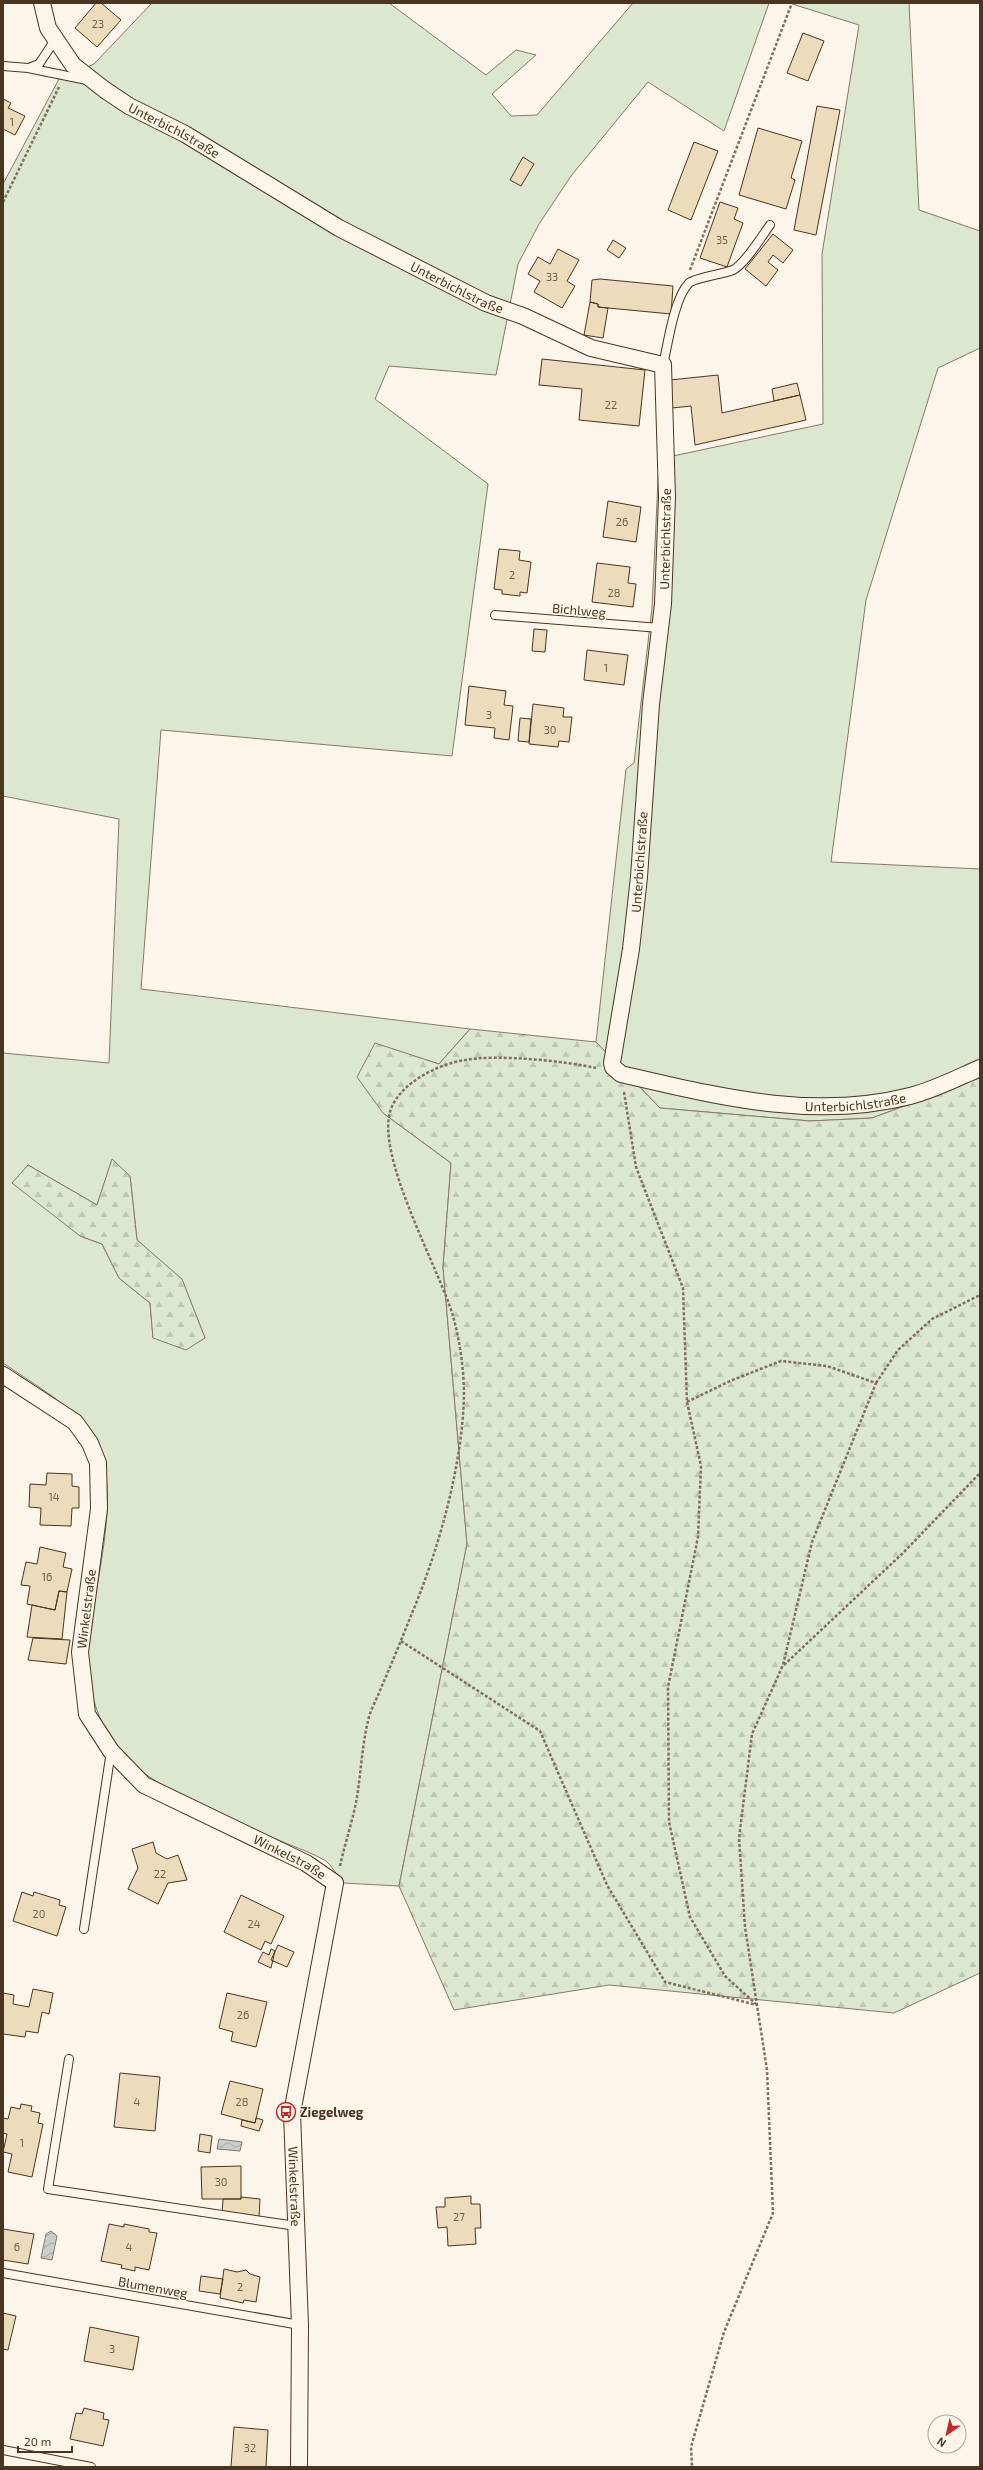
<svg xmlns="http://www.w3.org/2000/svg" width="983" height="2470" font-family="'Exo 2',sans-serif">
<style>
.grass{fill:#dce7d0;stroke:#887966;fill-rule:evenodd}
.forest{fill:url(#forest-firs);stroke:#887966}
.water{fill:url(#water-waves);stroke:#887966}
.building{fill:#ecdcbc;stroke:#4a3520}
.lines{fill:none;stroke-linecap:round;stroke-linejoin:round}
.lane-casing{stroke:#4a3520;stroke-width:10}
.street-casing{stroke:#4a3520;stroke-width:18}
.path{stroke:#7f6f5c;stroke-width:2.5;stroke-dasharray:3 2;stroke-linecap:butt}
.lane{stroke:#fbf6e9;stroke-width:8}
.street{stroke:#fbf6e9;stroke-width:16}
.labels{text-anchor:middle;stroke-width:3;stroke-linejoin:round;paint-order:stroke}
.number-label{font-size:11px;fill:#725f47}
.street-label{font-size:13px;fill:#4a3520;stroke:#fbf6e9}
.poi-label{font-size:13px;font-weight:bold;fill:#4a3520;stroke:#fbf6e9;text-anchor:start}
</style>
<defs>
<pattern id="forest-firs" width="22" height="20" patternUnits="userSpaceOnUse"><rect width="22" height="20" fill="#dce7d0"/><path d="M5 1l3.5 6h-7zM16 11l3.5 6h-7z" fill="#bec7b2"/></pattern>
<pattern id="water-waves" width="16" height="10" patternUnits="userSpaceOnUse"><rect width="16" height="10" fill="#c9cecd"/><path d="M0 5q4-4 8 0t8 0" fill="none" stroke="#a5a8a6"/></pattern>
</defs>
<rect width="100%" height="100%" fill="#fbf6e9"/>
<path class="grass" d="M 152,3 L 389,3 L 486,75 L 516,50 L 536,55 L 492,94 L 511,116 L 537,115 L 633,3 L 769,3 L 724,131 L 648,82 L 571,176 L 539,224 L 518,264 L 496,375 L 389,366 L 375,399 L 488,484 L 452,756 L 161,730 L 141,989 L 470,1029 L 439,1064 L 375,1044 L 383,1113 L 451,1163 L 443,1267 L 467,1544 L 399,1886 L 343,1883 C 338,1877 332,1866 326,1861 C 313,1853 297,1848 283,1842 C 236,1821 149,1789 118,1749 C 98,1723 87,1688 88,1656 C 89,1592 133,1477 85,1425 C 62,1400 31,1382 3,1363 L 3,1053 L 109,1063 L 119,819 L 3,796 L 3,184 L 59,79 L 94,64 ZM 112,1160 L 130,1176 L 137,1240 L 182,1280 L 205,1338 L 153,1338 L 150,1303 L 119,1278 L 102,1244 L 80,1236 L 28,1165 L 97,1205 Z
M 789,3 L 909,3 L 919,210 L 980,231 L 980,348 L 938,368 L 866,600 L 831,862 L 980,869 L 980,1078 L 872,1118 L 810,1121 L 660,1108 L 596,1042 L 626,769 L 634,763 L 652,608 L 659,459 L 823,424 L 822,254 L 859,25 Z"/>
<path class="forest" d="M 470,1029 L 596,1042 L 660,1108 L 810,1121 L 872,1118 L 980,1078 L 980,1973 L 894,2013 L 609,1985 L 454,2010 L 399,1886 L 467,1544 L 443,1267 L 451,1163 L 383,1113 L 357,1077 L 375,1043 L 439,1064 Z
M 112,1159 L 130,1176 L 137,1240 L 182,1279 L 205,1338 L 186,1350 L 153,1338 L 150,1303 L 119,1278 L 102,1244 L 80,1236 L 12,1183 L 28,1165 L 97,1205 Z"/>
<path class="water" d="M 219,2139 L 242,2142 L 240,2151 L 217,2149 Z
M 51,2231 L 57,2236 L 52,2260 L 41,2258 L 46,2234 Z"/>
<path class="building" d="M 96,3 L 101,3 L 121,20 L 97,47 L 75,28 Z
M 803,33 L 824,41 L 808,81 L 787,73 Z
M 3,99 L 11,103 L 8,108 L 25,116 L 15,135 L 3,129 Z
M 817,106 L 840,110 L 816,235 L 794,230 Z
M 758,128 L 802,141 L 791,178 L 795,180 L 786,209 L 739,195 Z
M 694,142 L 718,151 L 691,220 L 668,210 Z
M 523,157 L 534,164 L 521,186 L 510,180 Z
M 720,202 L 738,208 L 734,219 L 743,223 L 727,267 L 700,258 Z
M 773,234 L 793,250 L 783,263 L 773,255 L 768,262 L 778,270 L 766,286 L 745,269 Z
M 613,240 L 626,248 L 619,258 L 607,250 Z
M 558,249 L 579,260 L 567,281 L 575,286 L 562,308 L 534,292 L 540,281 L 528,274 L 538,257 L 550,264 Z
M 600,279 L 673,286 L 671,314 L 598,307 L 598,304 L 590,302 L 592,280 Z
M 590,302 L 598,304 L 598,307 L 608,308 L 603,338 L 584,335 Z
M 542,359 L 645,370 L 639,426 L 579,420 L 582,389 L 539,385 Z
M 718,375 L 722,413 L 800,395 L 806,420 L 695,445 L 691,406 L 672,408 L 670,380 Z
M 797,383 L 800,395 L 774,401 L 772,389 Z
M 608,501 L 641,507 L 636,542 L 603,537 Z
M 499,549 L 520,551 L 519,560 L 531,562 L 527,593 L 520,592 L 520,596 L 502,594 L 502,590 L 494,589 Z
M 597,563 L 630,567 L 628,583 L 636,584 L 633,607 L 592,602 Z
M 534,629 L 547,630 L 545,652 L 532,651 Z
M 587,650 L 628,655 L 624,685 L 584,680 Z
M 469,686 L 506,691 L 504,705 L 513,706 L 509,740 L 494,738 L 495,728 L 465,725 Z
M 533,704 L 564,708 L 563,717 L 572,717 L 569,742 L 559,741 L 558,747 L 529,744 Z
M 520,718 L 531,719 L 529,742 L 518,741 Z
M 47,1473 L 72,1474 L 72,1486 L 79,1487 L 79,1508 L 72,1508 L 71,1526 L 40,1525 L 41,1508 L 29,1507 L 30,1484 L 46,1485 Z
M 40,1547 L 66,1553 L 63,1567 L 72,1569 L 67,1592 L 59,1591 L 55,1610 L 27,1604 L 30,1586 L 21,1585 L 26,1562 L 37,1564 Z
M 59,1591 L 67,1592 L 62,1639 L 27,1637 L 32,1605 L 55,1610 Z
M 33,1638 L 70,1640 L 66,1664 L 28,1660 Z
M 153,1842 L 156,1853 L 167,1859 L 178,1855 L 187,1880 L 168,1883 L 158,1904 L 128,1889 L 138,1868 L 132,1849 Z
M 22,1892 L 33,1896 L 34,1892 L 60,1900 L 59,1905 L 66,1907 L 57,1936 L 13,1921 Z
M 241,1895 L 284,1916 L 271,1944 L 265,1941 L 261,1950 L 224,1932 Z
M 278,1945 L 294,1952 L 287,1967 L 271,1960 Z
M 271,1949 L 275,1951 L 271,1968 L 258,1962 L 263,1952 L 269,1955 Z
M 33,1989 L 53,1993 L 49,2014 L 42,2012 L 38,2033 L 26,2031 L 25,2037 L 3,2034 L 3,1993 L 14,1995 L 13,2004 L 29,2007 Z
M 227,1993 L 267,2002 L 256,2047 L 231,2041 L 233,2032 L 219,2028 Z
M 120,2073 L 160,2077 L 155,2131 L 114,2127 Z
M 230,2081 L 263,2089 L 255,2123 L 221,2114 Z
M 21,2104 L 32,2106 L 31,2111 L 40,2113 L 38,2123 L 43,2124 L 32,2177 L 8,2172 L 12,2154 L 3,2152 L 7,2134 L 3,2133 L 3,2118 L 8,2119 L 11,2107 L 20,2109 Z
M 256,2118 L 263,2120 L 259,2131 L 241,2126 L 242,2120 L 255,2123 Z
M 200,2134 L 212,2136 L 210,2153 L 198,2151 Z
M 241,2166 L 241,2199 L 202,2199 L 201,2167 Z
M 471,2196 L 471,2204 L 480,2204 L 481,2228 L 475,2228 L 476,2244 L 448,2246 L 447,2227 L 438,2228 L 436,2207 L 445,2207 L 445,2198 Z
M 241,2197 L 260,2199 L 259,2217 L 222,2213 L 223,2199 L 241,2199 Z
M 109,2224 L 124,2227 L 124,2224 L 149,2229 L 149,2232 L 157,2233 L 149,2270 L 135,2267 L 135,2271 L 121,2268 L 122,2265 L 101,2261 Z
M 3,2229 L 34,2234 L 28,2264 L 3,2260 Z
M 224,2269 L 237,2272 L 246,2270 L 250,2274 L 260,2277 L 256,2302 L 244,2300 L 243,2303 L 220,2298 Z
M 201,2276 L 223,2279 L 220,2294 L 199,2291 Z
M 3,2313 L 16,2316 L 8,2350 L 3,2349 Z
M 90,2327 L 139,2337 L 133,2370 L 84,2361 Z
M 84,2408 L 104,2413 L 103,2419 L 109,2420 L 103,2446 L 70,2439 L 76,2413 L 82,2414 Z
M 234,2427 L 268,2430 L 266,2467 L 231,2467 Z"/>
<g class="lines">
<defs>
<path id="lane" d="M 3,66 L 28,68 L 87,80
M 29,68 L 39,64 L 55,40
M 663,365 C 668,344 674,298 689,283 C 695,278 723,274 733,270 C 745,264 762,236 770,225
M 495,615 L 660,628
M 84,1929 L 111,1751
M 69,2059 L 48,2189 L 296,2226
M 3,2273 L 300,2325
M 3,2450 L 91,2467"/>
<g id="street">
<path id="s1" d="M 42,3 L 48,28 L 73,65 L 105,90 L 129,106 L 185,134 L 339,228 L 486,303 L 523,316 L 591,348 L 663,365 L 667,497 L 663,604 L 651,704 L 639,877 L 631,949 L 612,1063 L 613,1067 L 621,1074 C 717,1096 812,1121 910,1096 C 934,1090 957,1078 980,1068"/>
<path id="s2" d="M 3,1375 L 75,1422 L 90,1443 L 98,1463 L 99,1509 L 80,1652 L 87,1714 L 111,1751 L 144,1785 L 306,1863 L 335,1883 L 292,2113 L 300,2325 L 299,2467"/>
</g>
</defs>
<use href="#lane" class="lane-casing"/>
<use href="#street" class="street-casing"/>
<path class="path" d="M 3,202 L 59,87
M 690,270 L 792,3
M 624,1092 L 636,1167 L 683,1288 L 687,1402 L 701,1466 L 698,1537 L 668,1687 L 669,1822 L 690,1917 L 725,1976 L 757,2005
M 876,1383 L 898,1350 L 932,1319 L 980,1295
M 687,1402 L 730,1381 L 781,1361 L 827,1366 L 876,1383 L 812,1542 L 783,1665 L 752,1734 L 739,1838 L 745,1927 L 767,2070 L 773,2213 L 724,2332 L 691,2447 L 692,2467
M 401,1641 L 540,1731 L 607,1885 L 665,1982 L 757,2005
M 784,1665 L 903,1553 L 980,1473
M 340,1866 C 345,1843 353,1820 357,1797 C 361,1772 362,1746 368,1721 C 370,1710 377,1699 381,1688 C 391,1665 401,1641 410,1618 C 438,1552 462,1468 464,1396 C 464,1370 460,1341 453,1316 C 439,1268 374,1154 391,1109 C 401,1082 439,1064 465,1060 C 495,1054 566,1061 596,1068"/>
<use href="#lane" class="lane"/>
<use href="#street" class="street"/>
</g>
<defs>
<symbol id="bus-ring" viewBox="-11 -11 22 22"><circle r="9.5" fill="#fbf6e9" stroke="#c62828" stroke-width="1.5"/><path d="M-5-6H5V4H4V6H2V4H-2V6H-4V4H-5ZM-3.5-4V0h7V-4ZM-3.5 1.2v1.5H-2V1.2ZM2 1.2v1.5H3.5V1.2Z" fill="#c62828"/></symbol>
</defs>
<g fill-rule="evenodd">
<use href="#bus-ring" x="275" y="2101" width="22" height="22"/>
</g>
<g class="labels">
<g class="number-label">
<text x="98" y="28">23</text>
<text x="12" y="126">1</text>
<text x="722" y="244">35</text>
<text x="552" y="281">33</text>
<text x="611" y="409">22</text>
<text x="622" y="526">26</text>
<text x="512" y="579">2</text>
<text x="614" y="597">28</text>
<text x="606" y="672">1</text>
<text x="489" y="719">3</text>
<text x="550" y="734">30</text>
<text x="54" y="1501">14</text>
<text x="47" y="1581">16</text>
<text x="160" y="1878">22</text>
<text x="39" y="1918">20</text>
<text x="254" y="1928">24</text>
<text x="243" y="2019">26</text>
<text x="137" y="2106">4</text>
<text x="242" y="2106">28</text>
<text x="22" y="2147">1</text>
<text x="221" y="2186">30</text>
<text x="459" y="2221">27</text>
<text x="17" y="2251">6</text>
<text x="129" y="2251">4</text>
<text x="240" y="2291">2</text>
<text x="112" y="2353">3</text>
<text x="250" y="2452">32</text>
</g>
<g class="street-label">
<text dy="5" stroke="none"><textPath href="#s1" startOffset="191">Unterbichlstraße</textPath></text>
<text dy="5" stroke="none"><textPath href="#s1" startOffset="515">Unterbichlstraße</textPath></text>
<text transform="translate(665 539) rotate(-89)" y="5">Unterbichlstraße</text>
<text transform="translate(579 610) rotate(5)" y="5">Bichlweg</text>
<text transform="translate(639 862) rotate(-86)" y="5">Unterbichlstraße</text>
<text dy="5" stroke="none"><textPath href="#s1" startOffset="1690">Unterbichlstraße</textPath></text>
<text transform="translate(86 1609) rotate(-83)" y="5">Winkelstraße</text>
<text dy="5" stroke="none"><textPath href="#s2" startOffset="640">Winkelstraße</textPath></text>
<text dy="5" stroke="none"><textPath href="#s2" startOffset="1000">Winkelstraße</textPath></text>
<text transform="translate(153 2287) rotate(10)" y="5">Blumenweg</text>
</g>
<g class="poi-label">
<text x="300" y="2117">Ziegelweg</text>
</g>
</g>
<rect width="983" height="2470" fill="none" stroke="#4a3520" stroke-width="8"/>
<g transform="translate(947 2434) rotate(214)"><circle r="19" fill="#fbf6e9" stroke="#b4a999"/>
<path d="M0-3L7 15L0 10L-7 15Z" fill="#c62828"/>
<text y="-6" font-size="11" font-weight="bold" text-anchor="middle" fill="#4a3520">N</text>
</g>
<path d="M18 2446v6h54v-6" fill="none" stroke="#4a3520" stroke-width="2"/>
<text x="24" y="2446" font-size="12" fill="#4a3520" stroke="#fbf6e9" stroke-width="3" paint-order="stroke">20 m</text>
</svg>
